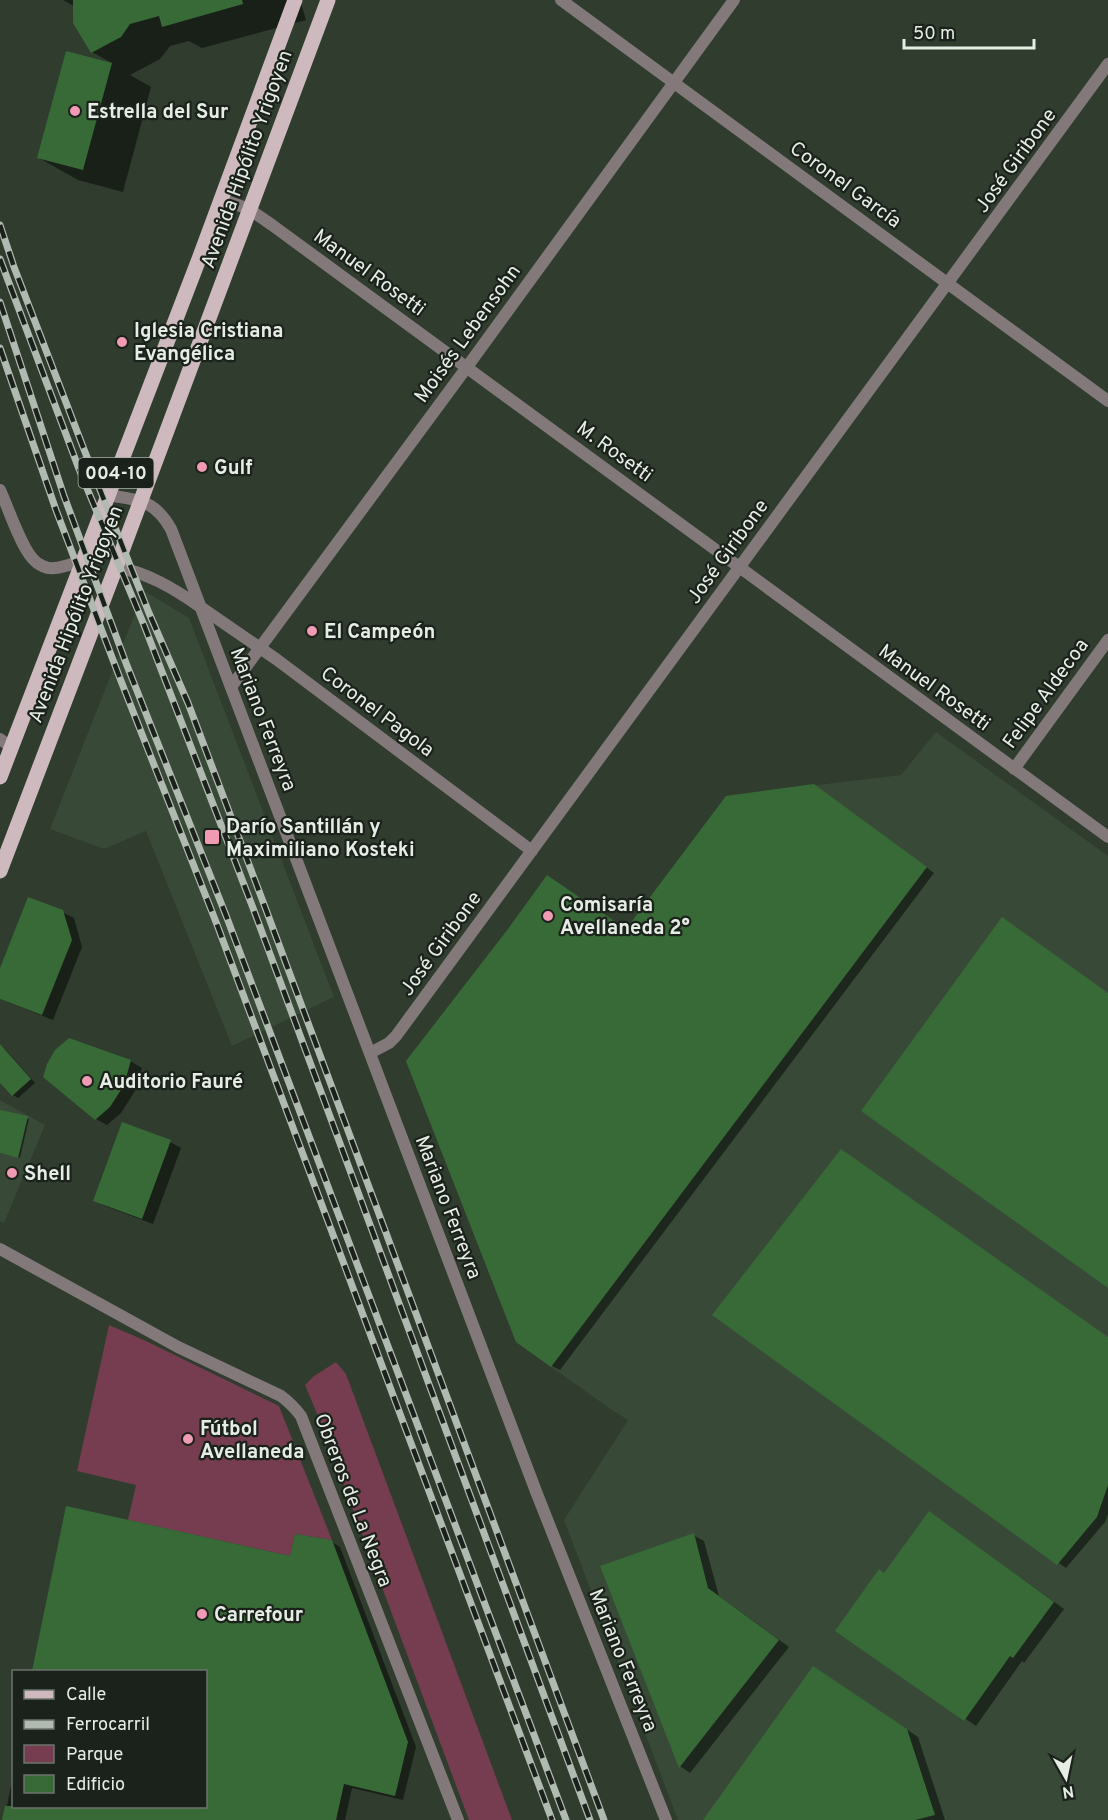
<svg xmlns="http://www.w3.org/2000/svg" width="1108" height="1820" font-family="Overpass,sans-serif">
<style>
.built{fill:#384937}
.green{fill:#753d4f}
.shadow{fill:#0007}
.building{fill:#386a38}
.lines{fill:none;stroke-linecap:round;stroke-linejoin:round}
.minor{stroke:#83797b;stroke-width:12}
.tertiary{stroke:#83797b;stroke-width:12}
.primary{stroke:#ceb9be;stroke-width:15}
.rail-casing{stroke:#b1bab1;stroke-width:7}
.rail{stroke:#1b211b;stroke-width:4.5;stroke-dasharray:14;stroke-linecap:butt}
.poi-dot{fill:#f19ab4;stroke:#1b211b;stroke-width:2}
.labels{text-anchor:middle;stroke-width:4.5;stroke-linejoin:round;paint-order:stroke}
.shield{fill:#1b211b;stroke:#a8b0a8;stroke-width:1.5}
.shield-label{font-size:18px;font-weight:bold;fill:#e5ede5}
.poi-label{font-size:20px;font-weight:bold;fill:#e5ede5;stroke:#1b211b;text-anchor:start}
.street-label{font-size:20px;fill:#e5ede5;stroke:#1b211b}
</style>
<rect width="100%" height="100%" fill="#2f3c2e"/>
<path class="built" d="M 144,591 L 189,618 L 334,997 L 232,1046 L 146,831 L 104,849 L 50,829 Z
M 936,732 L 1108,856 L 1108,1820 L 678,1820 L 564,1520 L 628,1420 L 612,1410 L 516,1342 L 406,1061 L 508,929 L 545,957 L 589,904 L 627,929 L 726,796 L 901,775 Z
M 0,1100 L 45,1125 L 4,1223 L 0,1221 Z"/>
<path class="green" d="M 109,1325 L 146,1341 L 279,1406 L 332,1540 L 295,1534 L 290,1556 L 128,1520 L 136,1485 L 77,1471 Z
M 336,1362 L 346,1374 L 512,1820 L 469,1820 L 318,1416 L 305,1385 L 314,1376 Z"/>
<path class="shadow" d="M 63,0 L 300,0 L 306,20 L 202,48 L 189,41 L 170,46 L 160,59 L 130,75 L 151,87 L 123,192 L 78,180 L 39,158 L 112,63 L 92,52 L 74,6 Z
M 823,791 L 934,873 L 560,1370 L 552,1366 L 627,930 Z
M 62,912 L 74,918 L 82,947 L 53,1020 L 0,999 L 0,972 Z
M 0,1046 L 5,1049 L 35,1083 L 18,1098 L 13,1095 L 0,1081 Z
M 130,1061 L 142,1068 L 135,1091 L 121,1113 L 107,1125 L 96,1119 Z
M 0,1111 L 29,1119 L 20,1158 L 0,1153 Z
M 170,1142 L 181,1148 L 153,1224 L 105,1206 L 95,1200 Z
M 714,1315 L 1108,1338 L 1108,1514 L 1105,1522 L 1066,1568 Z
M 67,1508 L 291,1557 L 332,1542 L 340,1547 L 416,1747 L 403,1800 L 352,1788 L 345,1820 L 4,1820 L 14,1771 L 14,1806 L 206,1806 L 206,1672 L 34,1672 Z
M 941,1520 L 1064,1609 L 1024,1663 L 1022,1661 L 976,1726 L 837,1630 Z
M 693,1535 L 704,1541 L 719,1596 L 789,1647 L 690,1773 L 680,1766 Z
M 824,1674 L 918,1737 L 945,1820 L 707,1820 Z"/>
<path class="building" d="M 73,0 L 242,0 L 243,4 L 162,27 L 159,16 L 130,24 L 121,37 L 91,53 L 73,23 Z
M 66,51 L 112,63 L 83,170 L 37,158 Z
M 814,784 L 927,867 L 551,1367 L 516,1342 L 406,1061 L 508,929 L 547,875 L 626,929 L 726,796 Z
M 28,897 L 63,910 L 72,940 L 42,1015 L 0,999 L 0,968 Z
M 1002,917 L 1108,993 L 1108,1288 L 861,1111 Z
M 69,1038 L 131,1060 L 124,1085 L 110,1107 L 95,1120 L 43,1077 L 47,1064 L 55,1050 Z
M 0,1044 L 31,1079 L 12,1096 L 0,1083 Z
M 0,1110 L 28,1116 L 18,1158 L 0,1153 Z
M 122,1122 L 171,1140 L 142,1219 L 93,1201 Z
M 841,1149 L 1108,1337 L 1108,1485 L 1097,1517 L 1057,1565 L 712,1315 Z
M 66,1506 L 290,1556 L 295,1534 L 332,1540 L 408,1742 L 395,1796 L 344,1784 L 336,1820 L 2,1820 L 5,1806 L 206,1806 L 206,1671 L 32,1671 Z
M 929,1511 L 1054,1602 L 1013,1658 L 1010,1656 L 964,1721 L 835,1631 L 879,1569 L 884,1573 Z
M 694,1533 L 708,1588 L 779,1640 L 679,1768 L 600,1566 Z
M 813,1666 L 907,1729 L 935,1815 L 915,1820 L 703,1820 Z"/>
<g class="lines">
<path class="minor" d="M 561,0 L 1108,401
M 221,199 L 249,209 L 272,225 L 1108,837
M 0,490 C 8,507 21,547 33,559 C 38,565 47,569 54,568 C 63,568 74,563 82,561
M 199,606 L 276,659 L 532,851
M 231,687 L 467,367 L 734,0
M 0,739 L 11,747
M 1014,769 L 1108,640
M 370,1053 L 389,1043 L 396,1036 C 633,712 873,390 1108,64
M 0,1249 L 178,1347 L 281,1396 C 289,1402 295,1408 301,1416 L 458,1820"/>
<path class="tertiary" d="M 107,495 C 138,500 154,499 171,529 L 537,1494 L 666,1820
M 116,567 C 148,573 173,588 199,606"/>
<path class="primary" d="M 0,777 L 199,259 L 295,0
M 0,871 L 116,567 L 328,0"/>
<defs>
<path id="rail" d="M 0,225 L 14,267 L 85,452 L 149,613 L 188,703 L 265,907 L 604,1820
M 0,259 L 79,469 L 144,625 L 253,908 L 590,1820
M 0,302 L 64,496 L 126,663 L 227,918 L 566,1820
M 0,348 L 56,510 L 121,681 L 216,922 L 552,1820"/>
</defs>
<use href="#rail" class="rail-casing"/>
<use href="#rail" class="rail"/>
</g>
<g class="poi-dot">
<circle cx="75" cy="111" r="6"/>
<circle cx="122" cy="342" r="6"/>
<circle cx="202" cy="467" r="6"/>
<circle cx="312" cy="631" r="6"/>
<rect x="204" y="829" width="16" height="16" rx="3"/>
<circle cx="548" cy="916" r="6"/>
<circle cx="87" cy="1081" r="6"/>
<circle cx="12" cy="1173" r="6"/>
<circle cx="188" cy="1439" r="6"/>
<circle cx="202" cy="1614" r="6"/>
</g>
<g class="labels">
<rect class="shield" x="78.5" y="458" width="75" height="30" rx="4.5"/>
<g class="shield-label">
<text x="116" y="479">004-10</text>
</g>
<g class="poi-label">
<text x="87" y="118">Estrella del Sur</text>
<text x="134" y="337">Iglesia Cristiana<tspan x="134" dy="23">Evangélica</tspan></text>
<text x="214" y="474">Gulf</text>
<text x="324" y="638">El Campeón</text>
<text x="226" y="833">Darío Santillán y<tspan x="226" dy="23">Maximiliano Kosteki</tspan></text>
<text x="560" y="911">Comisaría<tspan x="560" dy="23">Avellaneda 2°</tspan></text>
<text x="99" y="1088">Auditorio Fauré</text>
<text x="24" y="1180">Shell</text>
<text x="200" y="1435">Fútbol<tspan x="200" dy="23">Avellaneda</tspan></text>
<text x="214" y="1621">Carrefour</text>
</g>
<g class="street-label">
<text transform="translate(246 159) rotate(-70)" y="7">Avenida Hipólito Yrigoyen</text>
<text transform="translate(1015 160) rotate(-54)" y="7">José Giribone</text>
<text transform="translate(846 184) rotate(36)" y="7">Coronel García</text>
<text transform="translate(370 272) rotate(36)" y="7">Manuel Rosetti</text>
<text transform="translate(467 333) rotate(-54)" y="7">Moisés Lebensohn</text>
<text transform="translate(615 451) rotate(36)" y="7">M. Rosetti</text>
<text transform="translate(727 551) rotate(-54)" y="7">José Giribone</text>
<text transform="translate(75 614) rotate(-69)" y="7">Avenida Hipólito Yrigoyen</text>
<text transform="translate(935 687) rotate(36)" y="7">Manuel Rosetti</text>
<text transform="translate(1045 693) rotate(-54)" y="7">Felipe Aldecoa</text>
<text transform="translate(378 711) rotate(37)" y="7">Coronel Pagola</text>
<text transform="translate(264 719) rotate(69)" y="7">Mariano Ferreyra</text>
<text transform="translate(440 943) rotate(-54)" y="7">José Giribone</text>
<text transform="translate(449 1207) rotate(69)" y="7">Mariano Ferreyra</text>
<text transform="translate(354 1500) rotate(69)" y="7">Obreros de La Negra</text>
<text transform="translate(624 1660) rotate(68)" y="7">Mariano Ferreyra</text>
</g>
</g>
<rect x="12" y="1670" width="195" height="138" fill="#1b211b" stroke="#6c736c" stroke-width="1.5"/>
<rect x="24" y="1690" width="30" height="9" fill="#ceb9be" stroke="#6c736c" stroke-width="1.5"/>
<text x="66" y="1700" font-size="18" fill="#e5ede5">Calle</text>
<rect x="24" y="1720" width="30" height="9" fill="#b1bab1" stroke="#6c736c" stroke-width="1.5"/>
<text x="66" y="1730" font-size="18" fill="#e5ede5">Ferrocarril</text>
<rect x="24" y="1745" width="30" height="18" fill="#753d4f" stroke="#6c736c" stroke-width="1.5"/>
<text x="66" y="1760" font-size="18" fill="#e5ede5">Parque</text>
<rect x="24" y="1775" width="30" height="18" fill="#386a38" stroke="#6c736c" stroke-width="1.5"/>
<text x="66" y="1790" font-size="18" fill="#e5ede5">Edificio</text>
<g transform="translate(1066 1778) rotate(171)" stroke="#1b211b" stroke-width="4.5" paint-order="stroke">
<path d="M0-4.5L10 22L0 15L-10 22Z" fill="#e5ede5"/>
<text y="-9" font-size="16" font-weight="bold" text-anchor="middle" fill="#e5ede5">N</text>
</g>
<path d="M904 39v9h130v-9" fill="none" stroke="#e5ede5" stroke-width="3"/>
<text x="913" y="39" font-size="18" fill="#e5ede5" stroke="#1b211b" stroke-width="4.5" paint-order="stroke">50 m</text>
</svg>
